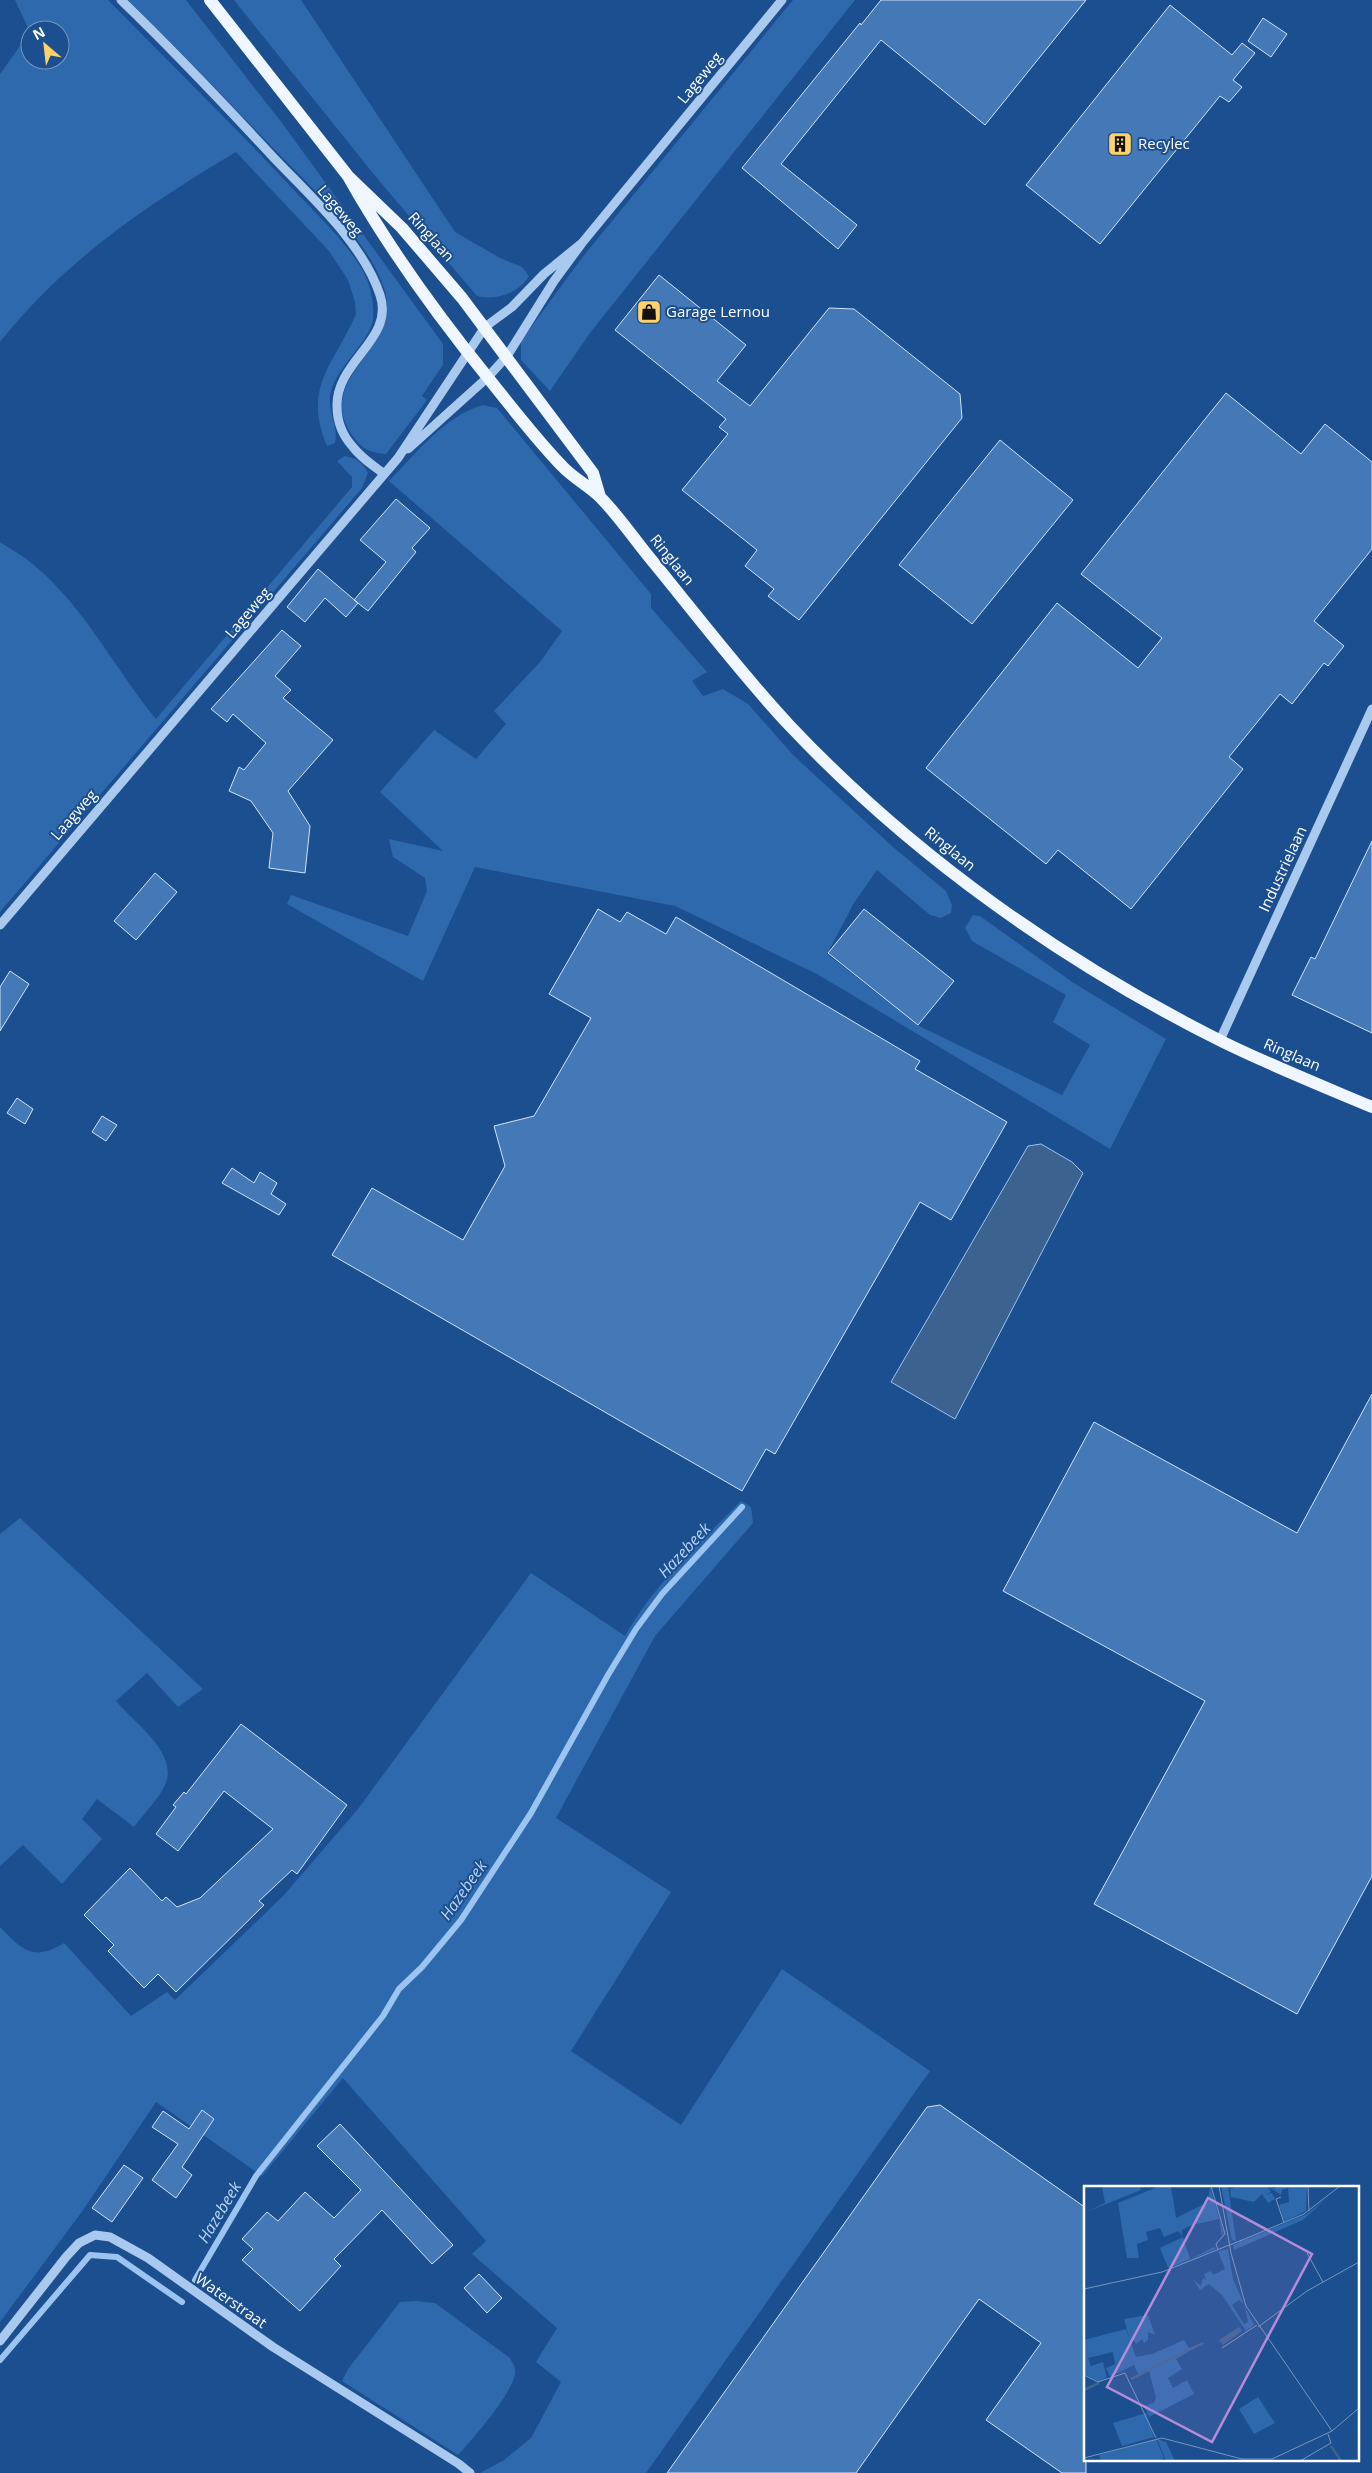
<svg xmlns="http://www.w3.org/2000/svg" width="1372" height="2473" font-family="'Open Sans',sans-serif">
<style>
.green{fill:#2e69ad}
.water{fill:#3c6290;stroke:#9cc4f0}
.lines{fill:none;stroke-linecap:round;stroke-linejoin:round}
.stream{stroke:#9cc4f0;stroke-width:6}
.building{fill:#4478b7;stroke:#cfe3fa}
.minor{stroke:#a9c9ee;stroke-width:9}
.major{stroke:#f0f6ff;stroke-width:12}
.labels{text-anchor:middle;stroke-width:4;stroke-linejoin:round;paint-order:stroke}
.street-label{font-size:15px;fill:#fff;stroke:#1b4f8f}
.poi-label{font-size:15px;fill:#fff;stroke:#1b4f8f;text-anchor:start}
.water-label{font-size:16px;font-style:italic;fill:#b5d3f5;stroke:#1b4f8f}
.inset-river{fill:none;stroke:#3c6290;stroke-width:2.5}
.inset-road{fill:none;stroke:#7695bc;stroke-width:1}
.view{fill:#b68bdc;fill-opacity:0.15;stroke:#b68bdc;stroke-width:2.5}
.inset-edge{fill:none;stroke:#fff;stroke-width:2.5}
</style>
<rect width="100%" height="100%" fill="#1b4f8f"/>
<path class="green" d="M 15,0 L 108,0 C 170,63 233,125 293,189 C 316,214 367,260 371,294 C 373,302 374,312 373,320 C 369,342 338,366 331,391 C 326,410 339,426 335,443 L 327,446 C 302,387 334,365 356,314 L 355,302 L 348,280 L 329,251 L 236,152 C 147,205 65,260 0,342 L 0,74 L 30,32 L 30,60 L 60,60 L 60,30 L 30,32 Z
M 128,0 L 186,0 L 282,123 L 443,344 L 443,365 L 422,396 L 427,400 L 386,454 C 371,453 361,449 352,435 C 312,375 405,349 384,288 C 368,239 307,183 271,146 C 224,97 177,48 128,0 Z
M 234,0 L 301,0 L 455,232 L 500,258 L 522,267 L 529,276 C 519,293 496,301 477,296 L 376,177 Z
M 793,0 L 855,0 L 590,333 L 550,391 L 521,360 L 521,341 L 581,259 Z
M 483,405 L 497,408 L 651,594 L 651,608 L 707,672 L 692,681 L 703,696 L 723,689 L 748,704 L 793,755 L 893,847 L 946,891 L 952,905 L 951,913 L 941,918 L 930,915 L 877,870 L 854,903 L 827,954 L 919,1026 L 1062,1095 L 1090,1045 L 1053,1022 L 1066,995 L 972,941 L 965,928 L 973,915 L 980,916 L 1072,982 L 1166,1039 L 1110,1149 L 817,974 L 675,906 L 475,867 L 423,981 L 287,904 L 291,895 L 408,936 L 427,891 L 425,878 L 393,857 L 389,839 L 443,851 L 380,792 L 434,730 L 476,759 L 506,724 L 494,711 L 541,661 L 562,631 L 389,481 C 418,452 443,417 483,405 Z
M 345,456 C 356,458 363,463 368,473 L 362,488 L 0,912 L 0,542 C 12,550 25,557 35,566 C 85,608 115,669 156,719 L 352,487 L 352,477 L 337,461 Z
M 741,1501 L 751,1507 L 753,1523 L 655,1636 L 556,1818 L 671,1892 L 571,2051 L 681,2125 L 782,1969 L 930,2071 L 646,2473 L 480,2473 L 504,2460 L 531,2438 L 561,2382 L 536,2362 L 557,2328 L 472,2254 L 486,2241 L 343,2078 L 262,2176 L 156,2102 L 81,2213 L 0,2322 L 0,1927 C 22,1950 33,1962 64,1943 L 131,2016 L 167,1992 L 175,2000 L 284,1895 L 358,1809 L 531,1573 L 625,1636 C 654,1584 700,1543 741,1501 Z
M 20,1518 L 203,1689 L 178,1707 L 147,1673 L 116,1701 C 133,1722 177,1751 166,1783 C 161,1796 143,1815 134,1827 L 97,1799 L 82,1819 L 102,1839 L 62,1884 L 23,1845 L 0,1866 L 0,1534 Z
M 416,2301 L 435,2303 L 510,2358 C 511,2361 515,2366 515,2369 C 519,2387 471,2441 458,2455 L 342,2381 L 348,2369 L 400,2302 Z"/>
<path class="water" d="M 1041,1144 L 1072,1162 L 1083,1173 L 955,1419 L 891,1382 L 1028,1146 Z"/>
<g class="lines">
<path class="stream" d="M 195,2280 L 256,2176 L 383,2016 L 399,1989 L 422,1967 L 461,1920 L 531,1813 L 608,1675 L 636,1629 L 662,1594 L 742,1507
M 0,2360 L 90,2255 L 117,2257 L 182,2302"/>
</g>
<path class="building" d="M 881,0 L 1086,0 L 985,125 L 881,40 L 781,164 L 857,225 L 838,249 L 742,168 L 860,23 L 861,25 Z
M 1170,5 L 1232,55 L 1242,43 L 1255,53 L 1233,80 L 1242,87 L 1229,102 L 1220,96 L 1100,244 L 1026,185 Z
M 1263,18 L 1287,34 L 1271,57 L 1248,41 Z
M 659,275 L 746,345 L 717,381 L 750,406 L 829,308 L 854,309 L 960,394 L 962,418 L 799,620 L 768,596 L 774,589 L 745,566 L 757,550 L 682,490 L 728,434 L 719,427 L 726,419 L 615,330 Z
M 1226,393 L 1301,454 L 1325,424 L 1372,462 L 1372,549 L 1314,621 L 1344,646 L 1328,666 L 1324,663 L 1292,704 L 1280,694 L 1229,757 L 1243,769 L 1131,909 L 1058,850 L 1046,864 L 926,768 L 1057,603 L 1138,668 L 1162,638 L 1081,574 Z
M 1000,440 L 1073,500 L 972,624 L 899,565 Z
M 396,499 L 430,528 L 412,548 L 416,552 L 368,611 L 354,600 L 386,562 L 360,540 Z
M 318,569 L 358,603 L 346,617 L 325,598 L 305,622 L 287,607 Z
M 282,630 L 301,646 L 275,676 L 291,690 L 283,698 L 333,740 L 288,791 L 310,826 L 305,873 L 269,868 L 273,833 L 251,801 L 229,791 L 239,767 L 244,770 L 266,743 L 233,714 L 227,722 L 211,709 Z
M 1372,841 L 1372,1033 L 1292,995 L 1311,957 L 1315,959 Z
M 155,873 L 177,892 L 136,940 L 114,921 Z
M 598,909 L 620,922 L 627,912 L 666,934 L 676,917 L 920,1061 L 915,1069 L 1007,1122 L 951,1220 L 920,1202 L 775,1454 L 766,1449 L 742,1491 L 332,1255 L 372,1188 L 463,1240 L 505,1166 L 494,1126 L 534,1116 L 591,1018 L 549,994 Z
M 864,909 L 954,981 L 918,1025 L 828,953 Z
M 10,971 L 29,984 L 0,1031 L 0,987 Z
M 17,1098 L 33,1109 L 25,1124 L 7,1113 Z
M 102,1116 L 117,1125 L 106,1141 L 92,1132 Z
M 232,1168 L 254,1183 L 260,1172 L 277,1183 L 271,1194 L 286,1204 L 279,1215 L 222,1183 Z
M 1372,1394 L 1372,1876 L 1297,2014 L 1094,1904 L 1205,1701 L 1003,1591 L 1094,1422 L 1297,1533 Z
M 241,1724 L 347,1805 L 297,1874 L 292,1870 L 259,1901 L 264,1905 L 176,1992 L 158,1974 L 144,1988 L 108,1951 L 114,1945 L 84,1915 L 130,1868 L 162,1901 L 166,1897 L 177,1907 L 200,1898 L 273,1829 L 224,1791 L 178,1851 L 156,1834 L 176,1807 L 173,1805 L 184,1792 L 186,1794 Z
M 940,2105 L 1086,2208 L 1086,2473 L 1062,2473 L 986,2420 L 1041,2343 L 979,2299 L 856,2473 L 667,2473 L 927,2107 Z
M 202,2110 L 214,2119 L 182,2167 L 192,2175 L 176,2198 L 152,2180 L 178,2144 L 152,2127 L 163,2111 L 189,2129 Z
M 340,2124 L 453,2245 L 432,2264 L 382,2210 L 334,2259 L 341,2266 L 300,2311 L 242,2260 L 253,2249 L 242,2239 L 267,2212 L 278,2221 L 305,2192 L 334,2218 L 361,2190 L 317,2146 Z
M 124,2165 L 143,2178 L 112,2222 L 92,2208 Z
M 479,2274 L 502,2298 L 487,2313 L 464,2288 Z"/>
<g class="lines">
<path class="minor" d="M 121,0 C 174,51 224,104 274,158 C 311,197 363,243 380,295 C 395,339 336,361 337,406 C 337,422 342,435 353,447 C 361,458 374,466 384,474
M 408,449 L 488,377 L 507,356 L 554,281 L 582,243 L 782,0
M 0,925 L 398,458 L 485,327 L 512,307 L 544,274 L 582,243
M 1220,1040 L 1372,709
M 0,2341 L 66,2257 L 79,2243 L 95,2235 L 110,2237 L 148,2258 L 273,2347 L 459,2464 L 470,2473"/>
<path class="major" d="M 210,0 L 348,176 L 402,228 L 462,298 L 593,473 L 600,497
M 348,176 C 389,249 437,315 489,379 C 513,409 536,439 562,466 C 573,478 589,486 600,497 C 620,517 636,542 654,563 C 699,618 742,675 790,726 C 913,856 1063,962 1223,1042 C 1272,1066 1322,1086 1372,1107"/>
</g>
<defs>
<symbol id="building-square" viewBox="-11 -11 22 22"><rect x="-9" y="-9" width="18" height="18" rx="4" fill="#ffd166" stroke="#1b4f8f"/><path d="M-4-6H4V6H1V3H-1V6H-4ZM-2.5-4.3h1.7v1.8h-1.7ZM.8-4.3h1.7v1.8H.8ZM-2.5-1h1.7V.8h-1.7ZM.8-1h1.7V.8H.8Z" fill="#111"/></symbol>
<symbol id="shop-square" viewBox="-11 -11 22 22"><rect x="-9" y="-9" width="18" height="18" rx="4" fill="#ffd166" stroke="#1b4f8f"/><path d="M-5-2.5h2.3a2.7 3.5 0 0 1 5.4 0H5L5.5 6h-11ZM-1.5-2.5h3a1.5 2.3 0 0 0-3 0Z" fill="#111"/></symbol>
</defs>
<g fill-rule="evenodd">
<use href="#building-square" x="1106" y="130" width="28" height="28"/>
<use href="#shop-square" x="635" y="298" width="28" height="28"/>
</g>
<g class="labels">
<g class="street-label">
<text transform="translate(700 78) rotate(-51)" y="5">Lageweg</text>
<text transform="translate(340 211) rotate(50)" y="5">Lageweg</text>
<text transform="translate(431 237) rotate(48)" y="5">Ringlaan</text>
<text transform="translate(672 560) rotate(51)" y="5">Ringlaan</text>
<text transform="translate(248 613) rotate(-50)" y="5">Lageweg</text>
<text transform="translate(74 815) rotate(-49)" y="5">Laagweg</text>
<text transform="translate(950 849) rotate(39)" y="5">Ringlaan</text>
<text transform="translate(1283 869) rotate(-65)" y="5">Industrielaan</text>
<text transform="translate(1292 1055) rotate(23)" y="5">Ringlaan</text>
<text transform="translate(231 2301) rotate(35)" y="5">Waterstraat</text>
</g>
<g class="poi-label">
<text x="1138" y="149">Recylec</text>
<text x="666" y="317">Garage Lernou</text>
</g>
<g class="water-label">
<text transform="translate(684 1550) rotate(-47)" y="6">Hazebeek</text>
<text transform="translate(463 1890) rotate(-55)" y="6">Hazebeek</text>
<text transform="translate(219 2212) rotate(-59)" y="6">Hazebeek</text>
</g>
</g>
<g transform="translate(1084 2186)">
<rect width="275" height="275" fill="#1b4f8f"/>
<path d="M 18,0 L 56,0 L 57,4 L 0,27 L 21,17 ZM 76,0 L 87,0 L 92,32 L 124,16 L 126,0 L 140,49 L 130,59 L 138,50 L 135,33 L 108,39 L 98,44 L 98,48 L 106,73 L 130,61 L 132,63 L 84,82 L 76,62 L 99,51 L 94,45 L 80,51 L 76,42 L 62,46 L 64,54 L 53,58 L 55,72 L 43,72 L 34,17 ZM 137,0 L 144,0 L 152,55 L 148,54 ZM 153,0 L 183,0 L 187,6 L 181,9 L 188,7 L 191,13 L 184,17 L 178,8 L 170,16 L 147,11 L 146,3 ZM 184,0 L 191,3 L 191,0 L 223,0 L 222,25 L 200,36 L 195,19 L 205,16 L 204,2 L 198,4 L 197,9 ZM 243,12 L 219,34 L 150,64 L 149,59 L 223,28 ZM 144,63 L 149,93 L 160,118 L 155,114 L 148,119 L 160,138 L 164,136 L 161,121 L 170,139 L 162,145 L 138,109 L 125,98 L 116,104 L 109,93 L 117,100 L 119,92 L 122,94 L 120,88 L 127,85 L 129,89 L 141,83 L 134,65 ZM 64,129 L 71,149 L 64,146 L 64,154 L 60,157 L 58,153 L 52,158 L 50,154 L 46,155 L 40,133 ZM 42,143 L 52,171 L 68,168 L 100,154 L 105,162 L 119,157 L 92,173 L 98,183 L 84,192 L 89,202 L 103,194 L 110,208 L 65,231 L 60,220 L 70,217 L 72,212 L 65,185 L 55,189 L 50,179 L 26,191 L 22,182 L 31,178 L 29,166 L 4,172 L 7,180 L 19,176 L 23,192 L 15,196 L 0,188 L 0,154 ZM 174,211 L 191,237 L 170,248 L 155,223 ZM 62,227 L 70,251 L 38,260 L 29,237 ZM 72,253 L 80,272 L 75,275 L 17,275 L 15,269 ZM 73,253 L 82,256 L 91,275 L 82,275 Z" fill="#2e69ad"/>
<path d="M 155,141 L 158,145 L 139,159 L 135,154 Z" fill="#3c6290"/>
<path class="inset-river" d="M 47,193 L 119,157M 0,204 L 15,197M 247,260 L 257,275"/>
<path class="inset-road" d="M 127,0 L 141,48 L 132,58 L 134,64M 135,0 L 147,67 L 162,120 L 248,245M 224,0 L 225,25M 197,11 L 192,13 L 200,37M 156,55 L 220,28 L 256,0M 223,67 L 239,96M 0,103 L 78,86 L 158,54M 174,141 L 223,105 L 275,76M 138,162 L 173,139M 0,189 L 14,196 L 41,187 L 72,252M 0,272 L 78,252 L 158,273 L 188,273 L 248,245 L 275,222M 216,275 L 247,257 L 244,248"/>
<path class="view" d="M 124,12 L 228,68 L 128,256 L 23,201 Z"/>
<rect width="275" height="275" class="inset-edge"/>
</g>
<g transform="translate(45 45) rotate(332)"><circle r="24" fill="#1b4f8f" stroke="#7695bc"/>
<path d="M0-4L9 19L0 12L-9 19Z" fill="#ffd166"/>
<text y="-8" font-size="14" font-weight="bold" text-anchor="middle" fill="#ffffff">N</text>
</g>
</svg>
